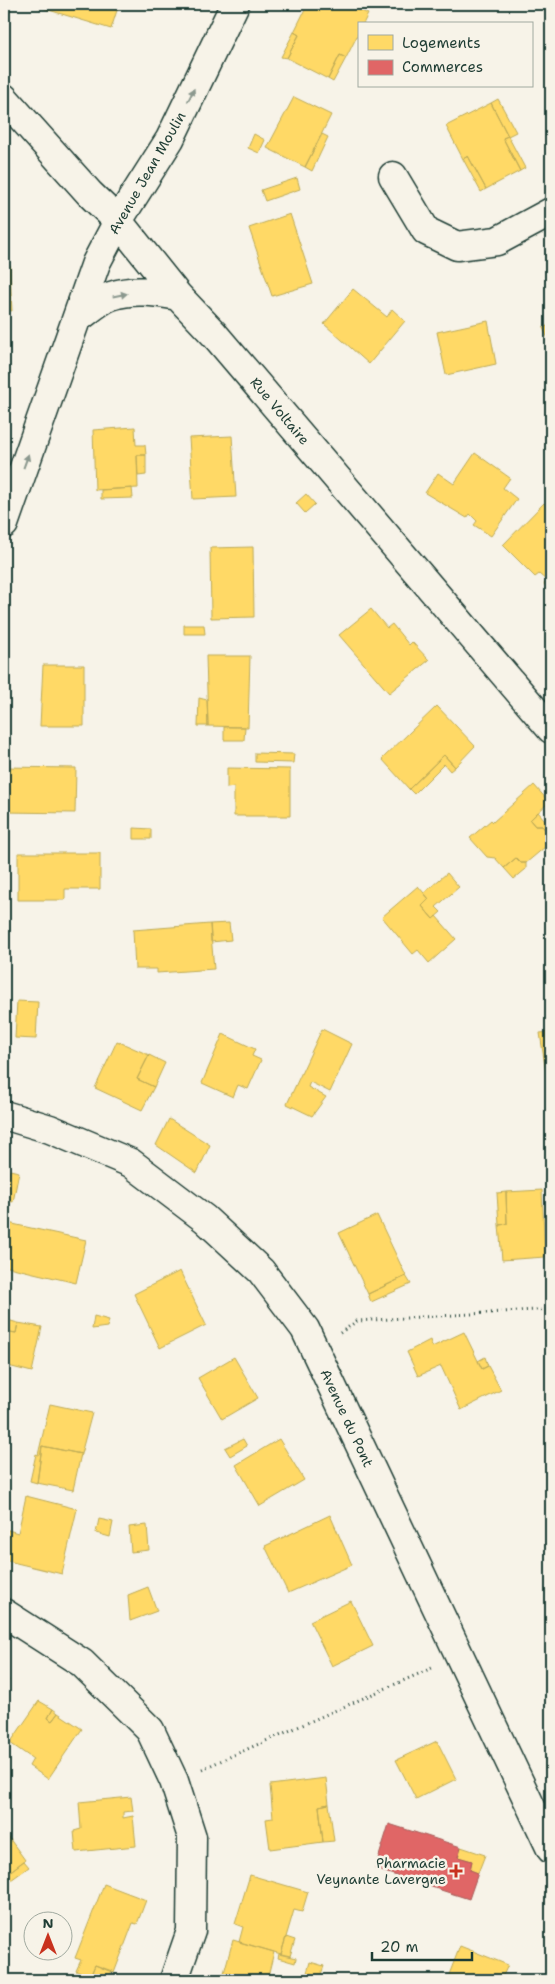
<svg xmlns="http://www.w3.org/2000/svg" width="555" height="1984" font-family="'Shantell Sans',sans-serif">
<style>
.homes{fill:#ffd966;stroke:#bcaa57}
.shops{fill:#e06666;stroke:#a65a57}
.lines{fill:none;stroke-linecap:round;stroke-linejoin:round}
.minor-casing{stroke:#1f3d34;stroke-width:31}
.path{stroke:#1f3d34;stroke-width:3;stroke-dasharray:1 4;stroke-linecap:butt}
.minor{stroke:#f7f3e8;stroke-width:28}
.oneway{fill:#8b988e}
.poi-dot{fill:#c8321e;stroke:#f7f3e8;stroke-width:2}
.labels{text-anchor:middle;stroke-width:5;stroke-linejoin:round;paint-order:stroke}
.street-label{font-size:14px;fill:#1f3d34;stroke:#f7f3e8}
.poi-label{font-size:14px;fill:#1f3d34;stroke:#f7f3e8;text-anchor:end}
</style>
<rect width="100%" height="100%" fill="#f7f3e8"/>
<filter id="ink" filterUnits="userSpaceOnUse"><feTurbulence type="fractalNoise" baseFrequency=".02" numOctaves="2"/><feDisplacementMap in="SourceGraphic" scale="10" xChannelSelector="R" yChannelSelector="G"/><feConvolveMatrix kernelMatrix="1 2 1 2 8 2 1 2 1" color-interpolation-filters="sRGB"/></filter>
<g filter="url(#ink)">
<path class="homes" d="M 29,4 L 119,4 L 111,29 Z
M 308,4 L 347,4 L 368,14 L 363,24 L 359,24 L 359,32 L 346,58 L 340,55 L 328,79 L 287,58 L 299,35 L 294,32 Z
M 294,32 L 299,35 L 287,58 L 281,57 Z
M 340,55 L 346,58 L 333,82 L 328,79 Z
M 294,97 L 331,115 L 305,167 L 267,148 Z
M 498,99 L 516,132 L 508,136 L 491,103 Z
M 491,103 L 508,136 L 503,138 L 520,171 L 486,189 L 468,156 L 463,159 L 446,126 Z
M 254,134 L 265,140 L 259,153 L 248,148 Z
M 322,134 L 328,137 L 312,171 L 305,167 Z
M 508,136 L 525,168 L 520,171 L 503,138 Z
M 468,156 L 486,189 L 481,192 L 463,159 Z
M 297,178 L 300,189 L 265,201 L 261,190 Z
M 290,214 L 313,284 L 272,296 L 249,228 Z
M 10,265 L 11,293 L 7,294 L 7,310 L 4,310 L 4,266 Z
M 353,289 L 387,317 L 392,309 L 405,321 L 369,364 L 324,324 Z
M 11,293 L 12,311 L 7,310 L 7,294 Z
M 488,321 L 496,364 L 446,375 L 437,332 Z
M 551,324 L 551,345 L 543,328 Z
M 135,427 L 136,445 L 145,445 L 146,455 L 137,455 L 138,488 L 95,490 L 93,430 Z
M 232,436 L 236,497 L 193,499 L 189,438 Z
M 475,453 L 510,478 L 503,488 L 517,499 L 491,536 L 474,525 L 477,521 L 470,514 L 467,518 L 425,493 L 438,473 L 454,484 Z
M 137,455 L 146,455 L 146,475 L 138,476 Z
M 132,488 L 133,498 L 101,499 L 101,490 Z
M 306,494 L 315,504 L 305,513 L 296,503 Z
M 544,503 L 551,510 L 551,592 L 544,584 L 547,581 L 539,574 L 535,577 L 503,545 Z
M 253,547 L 254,617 L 211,618 L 210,548 Z
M 371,609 L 387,628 L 392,624 L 409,645 L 412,642 L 429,660 L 389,693 L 339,635 Z
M 184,625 L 204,625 L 205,634 L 184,634 Z
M 206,656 L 250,656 L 248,727 L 208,726 Z
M 43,665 L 84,665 L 84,726 L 40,726 Z
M 199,698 L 207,700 L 208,726 L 198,726 Z
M 437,706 L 475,746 L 455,767 L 444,755 L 409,789 L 382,759 Z
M 224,727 L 245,727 L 244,740 L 224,740 Z
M 255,753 L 294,754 L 293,763 L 255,762 Z
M 444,755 L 455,767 L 450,771 L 444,764 L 414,794 L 409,789 Z
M 4,767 L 76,768 L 75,813 L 4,812 Z
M 227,768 L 290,769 L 290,816 L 234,816 L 234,787 L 227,788 Z
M 534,785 L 549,802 L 530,820 L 535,826 L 542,826 L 551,836 L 551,842 L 526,863 L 521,863 L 516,858 L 504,868 L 495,858 L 487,857 L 470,838 L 491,820 L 493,822 Z
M 538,812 L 551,827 L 551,836 L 542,826 L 535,826 L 530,820 Z
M 134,828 L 151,829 L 151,839 L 134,839 Z
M 18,853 L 100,853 L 100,889 L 65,889 L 65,900 L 18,900 Z
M 516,858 L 521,863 L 526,863 L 526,869 L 514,879 L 504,868 Z
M 447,873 L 459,887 L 436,907 L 441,912 L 433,919 L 422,906 L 429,899 L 424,893 Z
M 418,886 L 429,899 L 422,906 L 433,919 L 436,916 L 456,939 L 429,963 L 418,950 L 413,954 L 382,917 Z
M 229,923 L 231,940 L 211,942 L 210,924 Z
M 210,924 L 214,969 L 157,973 L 157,969 L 135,969 L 133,930 Z
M 17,1001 L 38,1002 L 36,1039 L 15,1038 Z
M 322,1029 L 352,1044 L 330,1092 L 310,1082 L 308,1087 L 326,1097 L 312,1116 L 287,1104 Z
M 551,1032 L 551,1065 L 545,1066 L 540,1033 Z
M 223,1034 L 255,1049 L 252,1056 L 261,1060 L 248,1089 L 238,1085 L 233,1097 L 202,1083 Z
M 117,1041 L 149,1055 L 137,1079 L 154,1087 L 142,1110 L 95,1088 Z
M 149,1055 L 165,1063 L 154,1087 L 137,1079 Z
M 551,1065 L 551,1107 L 545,1066 Z
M 169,1119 L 210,1145 L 197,1173 L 156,1145 Z
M 10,1170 L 19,1172 L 13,1202 L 4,1200 Z
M 542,1190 L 545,1257 L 502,1260 L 499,1225 L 507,1224 L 506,1192 Z
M 506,1192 L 507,1224 L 499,1225 L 497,1193 Z
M 377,1215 L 406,1276 L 368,1294 L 339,1233 Z
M 8,1223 L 86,1240 L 76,1283 L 4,1266 L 4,1243 Z
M 180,1271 L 206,1325 L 160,1348 L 134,1294 Z
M 406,1276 L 411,1284 L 371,1302 L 368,1294 Z
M 94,1316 L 109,1320 L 107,1327 L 92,1329 Z
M 4,1319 L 18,1323 L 16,1333 L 4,1331 Z
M 18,1323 L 42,1327 L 32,1372 L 4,1365 L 4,1331 L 16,1333 Z
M 464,1332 L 482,1369 L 488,1366 L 501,1390 L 461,1410 L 441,1366 L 418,1376 L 407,1352 L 430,1340 L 432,1347 Z
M 234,1357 L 258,1398 L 222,1419 L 198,1378 Z
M 485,1357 L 488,1366 L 482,1369 L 478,1361 Z
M 50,1404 L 92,1413 L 81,1454 L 42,1446 L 37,1483 L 30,1481 L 36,1454 L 38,1455 Z
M 243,1439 L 247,1446 L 230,1456 L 225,1448 Z
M 279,1439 L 304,1480 L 260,1506 L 236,1465 Z
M 42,1446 L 81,1454 L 73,1490 L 37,1483 Z
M 26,1496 L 77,1509 L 62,1574 L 4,1560 L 5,1529 L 18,1533 Z
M 330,1515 L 352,1565 L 288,1593 L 265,1546 Z
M 99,1519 L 113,1522 L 110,1537 L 96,1533 Z
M 147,1525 L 149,1550 L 131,1552 L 129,1527 Z
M 148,1587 L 157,1611 L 130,1621 L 128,1595 Z
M 351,1601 L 373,1646 L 332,1666 L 310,1621 Z
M 4,1676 L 9,1680 L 4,1688 Z
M 39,1701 L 53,1709 L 48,1718 L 52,1721 L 58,1713 L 82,1729 L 48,1779 L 29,1766 L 33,1759 L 10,1743 Z
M 53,1709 L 58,1713 L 52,1721 L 48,1718 Z
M 437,1741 L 456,1779 L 416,1799 L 396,1760 Z
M 326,1778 L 329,1804 L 319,1806 L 323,1842 L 270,1849 L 266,1819 L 273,1818 L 270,1785 Z
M 131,1797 L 133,1811 L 123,1812 L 123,1818 L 133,1816 L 136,1846 L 76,1852 L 74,1831 L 81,1829 L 79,1802 Z
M 329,1804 L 334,1841 L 323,1842 L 319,1806 Z
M 4,1831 L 25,1860 L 4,1876 Z
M 461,1847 L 485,1855 L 478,1873 L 470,1870 L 472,1861 L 458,1857 Z
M 24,1861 L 29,1867 L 4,1885 L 4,1876 Z
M 250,1875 L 308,1892 L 302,1912 L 294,1910 L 281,1954 L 239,1942 L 243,1927 L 235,1924 Z
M 104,1884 L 146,1900 L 137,1924 L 133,1923 L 114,1973 L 95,1965 L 90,1977 L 76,1971 L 81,1960 L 75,1958 Z
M 286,1937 L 295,1940 L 290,1956 L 281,1954 Z
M 233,1940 L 274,1952 L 267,1980 L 222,1980 Z
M 460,1946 L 508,1965 L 501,1980 L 447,1980 Z
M 279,1954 L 296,1958 L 295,1963 L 278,1958 Z
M 310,1962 L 324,1966 L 319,1980 L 305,1980 Z
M 95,1965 L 112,1971 L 108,1980 L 90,1977 Z"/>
<path class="shops" d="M 389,1824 L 461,1847 L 458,1857 L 472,1861 L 470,1870 L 478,1873 L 469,1899 L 375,1869 Z"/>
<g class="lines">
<defs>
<path id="minor" d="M 4,98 L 90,194 L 118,221 L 178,296 L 214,334 L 551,729
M 393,176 L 426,231 L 457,246 L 497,241 L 551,212
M 78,318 C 88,311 100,300 111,296 C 133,288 156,292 178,296
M 4,524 L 96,263 L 118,221 L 170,139 L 235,4
M 4,1115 L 50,1129 L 131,1163 L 205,1219 L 261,1271 L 305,1329 L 551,1849
M 4,1613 L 82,1663 L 150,1730 L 174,1781 L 192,1837 L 191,1931 L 174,1980"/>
</defs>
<use href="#minor" class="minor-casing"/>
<path class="path" d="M 340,1333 L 357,1321 L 551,1309
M 202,1769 L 432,1668"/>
<use href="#minor" class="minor"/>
</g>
<defs><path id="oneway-solid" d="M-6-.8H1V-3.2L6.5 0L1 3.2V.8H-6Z" transform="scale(1.25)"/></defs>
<g class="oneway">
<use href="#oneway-solid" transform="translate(191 95) rotate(-64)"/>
<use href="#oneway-solid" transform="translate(120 295) rotate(-11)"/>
<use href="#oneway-solid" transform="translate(26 461) rotate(-70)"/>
</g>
</g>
<path class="poi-dot" d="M453.5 1863.5h5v5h5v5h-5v5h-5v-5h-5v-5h5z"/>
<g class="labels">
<g class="street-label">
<text transform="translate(147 173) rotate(-60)" y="5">Avenue Jean Moulin</text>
<text transform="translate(280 411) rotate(50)" y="5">Rue Voltaire</text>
<text transform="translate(347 1418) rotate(65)" y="5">Avenue du Pont</text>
</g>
<g class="poi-label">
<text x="446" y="1868">Pharmacie<tspan x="446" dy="16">Veynante Lavergne</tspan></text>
</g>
</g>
<rect width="555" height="1984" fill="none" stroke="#f7f3e8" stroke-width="20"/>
<rect x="10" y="10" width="535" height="1964" fill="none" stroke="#1f3d34" stroke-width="2" filter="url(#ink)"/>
<rect x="358" y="22" width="175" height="65" fill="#f7f3e8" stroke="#a1aaa0"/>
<rect x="368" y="35" width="25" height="15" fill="#ffd966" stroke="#a1aaa0"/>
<text x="402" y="48" font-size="15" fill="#1f3d34">Logements</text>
<rect x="368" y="60" width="25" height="15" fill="#e06666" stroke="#a1aaa0"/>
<text x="402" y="72" font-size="15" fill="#1f3d34">Commerces</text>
<g transform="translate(48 1936)"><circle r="24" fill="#f7f3e8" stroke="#a1aaa0"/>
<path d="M0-4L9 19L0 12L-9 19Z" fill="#c8321e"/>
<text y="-8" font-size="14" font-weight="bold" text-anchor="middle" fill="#1f3d34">N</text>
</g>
<path d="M372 1952v8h100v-8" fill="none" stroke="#1f3d34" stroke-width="2.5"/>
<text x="380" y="1952" font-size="15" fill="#1f3d34" stroke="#f7f3e8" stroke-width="4" paint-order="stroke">20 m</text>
</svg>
